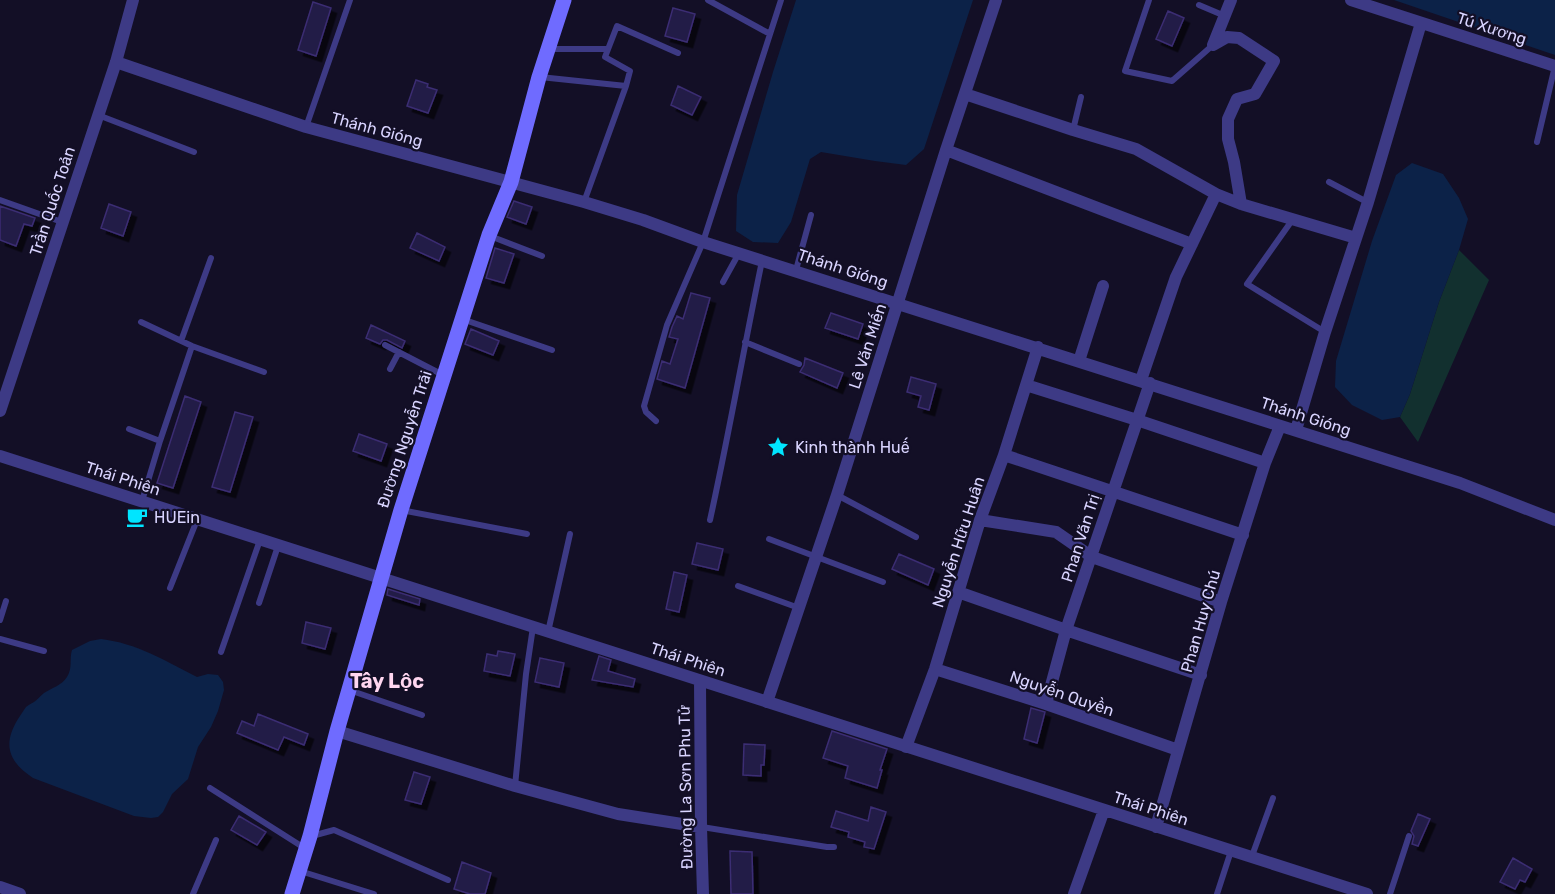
<svg xmlns="http://www.w3.org/2000/svg" width="1555" height="894" font-family="Rubik,sans-serif">
<style>
.green{fill:#12302f}
.water{fill:#0c2248}
.building{fill:#241b47;stroke:#3b2d73;stroke-width:1.5;filter:url(#shadow)}
.lines{fill:none;stroke-linecap:round;stroke-linejoin:round}
.service{stroke:#3d3a85;stroke-width:6}
.minor{stroke:#3d3a85;stroke-width:12}
.secondary{stroke:#6f6bff;stroke-width:15}
.labels{text-anchor:middle;stroke-width:4.5;stroke-linejoin:round;paint-order:stroke}
.street-label{font-size:16px;fill:#d9d4ff;stroke:#130f26}
.poi-label{font-size:16px;fill:#d9d4ff;stroke:#130f26;text-anchor:start}
.quarter-label{font-size:20px;font-weight:bold;fill:#ffd6f0;stroke:#130f26}
</style>
<defs>
<filter id="shadow"><feDropShadow dx="5.5" dy="5.5" stdDeviation="0" flood-color="#0009"/></filter>
</defs>
<rect width="100%" height="100%" fill="#130f26"/>
<path class="green" d="M 1459,250 L 1489,280 L 1418,442 L 1400,417 L 1410,394 L 1439,302 Z"/>
<path class="water" d="M 796,0 L 973,0 L 924,149 L 906,165 L 875,161 L 821,152 L 810,159 L 791,222 L 778,243 L 753,242 L 736,231 L 737,195 L 773,72 Z
M 1394,0 L 1555,0 L 1555,55 Z
M 1412,163 L 1443,174 L 1459,198 L 1468,219 L 1459,250 L 1439,302 L 1410,394 L 1400,417 L 1382,420 L 1352,405 L 1335,387 L 1336,361 L 1372,241 L 1396,175 Z
M 101,639 C 136,643 166,661 197,677 L 208,674 L 218,675 L 223,682 L 224,690 L 218,711 L 211,727 L 198,747 L 188,779 L 172,794 L 163,812 L 158,817 L 151,818 L 134,816 L 33,778 C 9,762 2,745 18,719 C 20,716 23,711 26,707 C 28,705 31,704 34,702 C 37,700 40,696 44,693 C 52,688 62,685 67,677 C 73,667 69,660 72,650 L 90,641 Z"/>
<path class="building" d="M 313,2 L 331,8 L 316,56 L 298,50 Z
M 673,8 L 695,14 L 687,42 L 665,36 Z
M 1168,11 L 1184,18 L 1172,46 L 1156,39 Z
M 416,80 L 428,84 L 427,87 L 437,90 L 428,113 L 407,106 Z
M 678,86 L 701,97 L 692,115 L 671,105 Z
M 514,201 L 532,207 L 526,224 L 507,217 Z
M 109,204 L 131,212 L 123,236 L 101,228 Z
M 0,206 L 35,218 L 32,226 L 24,224 L 16,246 L 0,240 Z
M 417,233 L 445,247 L 439,261 L 410,248 Z
M 495,248 L 514,254 L 504,283 L 486,278 Z
M 691,293 L 710,298 L 685,388 L 657,379 L 662,361 L 670,364 L 678,339 L 669,337 L 672,327 L 677,316 L 683,319 Z
M 831,313 L 863,324 L 858,339 L 825,328 Z
M 371,325 L 405,341 L 402,348 L 387,340 L 383,340 L 380,344 L 366,338 Z
M 471,329 L 499,341 L 493,355 L 465,344 Z
M 805,358 L 843,373 L 837,388 L 800,372 L 804,365 Z
M 911,377 L 936,384 L 929,410 L 918,407 L 921,396 L 907,392 Z
M 185,396 L 201,402 L 173,488 L 157,483 Z
M 235,412 L 253,417 L 230,492 L 212,487 Z
M 359,434 L 387,444 L 381,461 L 353,451 Z
M 697,543 L 723,549 L 718,570 L 692,564 Z
M 899,554 L 934,569 L 928,585 L 892,569 Z
M 674,572 L 687,575 L 679,612 L 666,609 Z
M 388,589 L 420,599 L 419,605 L 387,595 Z
M 306,622 L 331,628 L 325,649 L 302,643 Z
M 498,651 L 515,654 L 510,676 L 484,671 L 487,654 L 497,656 Z
M 599,656 L 611,660 L 608,671 L 635,679 L 633,687 L 592,680 Z
M 540,658 L 564,663 L 559,687 L 535,682 Z
M 1031,708 L 1045,712 L 1037,743 L 1024,739 Z
M 258,714 L 308,734 L 304,745 L 284,737 L 278,750 L 237,733 L 242,721 L 254,726 Z
M 832,731 L 887,749 L 880,770 L 882,770 L 877,788 L 845,778 L 848,766 L 823,758 Z
M 744,744 L 765,745 L 764,765 L 761,765 L 761,776 L 743,775 Z
M 414,772 L 430,777 L 421,804 L 405,800 Z
M 871,807 L 886,812 L 874,849 L 864,847 L 865,842 L 848,837 L 849,832 L 831,827 L 836,811 L 868,821 Z
M 1418,814 L 1430,819 L 1418,846 L 1412,844 L 1414,836 L 1411,831 Z
M 239,816 L 266,832 L 257,845 L 231,830 Z
M 730,851 L 752,852 L 753,894 L 731,894 Z
M 1513,858 L 1532,869 L 1525,882 L 1520,880 L 1515,889 L 1500,882 Z
M 462,862 L 491,873 L 485,894 L 470,894 L 454,889 Z"/>
<g class="lines">
<path class="service" d="M 708,0 L 770,34
M 1149,0 L 1125,71 L 1172,81 L 1213,45
M 1199,5 L 1225,16
M 549,49 L 608,49
M 540,77 L 626,86
M 98,115 L 194,152
M 306,127 L 350,0
M 1073,130 L 1081,97
M 1537,142 L 1555,66
M 1329,182 L 1367,202
M 0,200 L 62,222
M 584,202 L 626,86 L 630,71 L 605,57 L 617,26 L 678,53
M 1293,219 L 1247,284 L 1325,332
M 490,236 L 542,256
M 796,270 L 811,215
M 723,282 L 739,253
M 462,319 L 552,350
M 141,322 L 192,346 L 264,372
M 181,341 L 211,258
M 745,342 L 799,364
M 385,345 L 443,375
M 390,369 L 399,352
M 656,421 L 646,412 L 644,406 L 667,325 L 703,242 L 781,0
M 129,429 L 160,441
M 837,495 L 916,537
M 142,501 L 160,441 L 192,346
M 401,510 L 527,534
M 710,520 C 729,434 744,347 762,261
M 769,539 L 883,582
M 738,586 L 799,608
M 170,588 L 197,520
M 259,603 L 278,546
M 0,620 L 6,601
M 548,632 L 570,534
M 0,639 L 44,651
M 221,652 L 260,540
M 349,690 L 422,715
M 515,786 L 526,674 L 533,627
M 210,788 L 306,849
M 702,827 L 827,847 L 834,847
M 312,836 L 334,830 L 448,880
M 1252,856 L 1273,798
M 300,871 L 374,894
M 193,894 L 216,840
M 1217,894 L 1231,851
M 1390,894 L 1409,836"/>
<path class="minor" d="M 1351,0 L 1555,66
M 1213,45 L 1227,37 L 1239,38 L 1274,61 L 1255,94 L 1237,99 L 1228,119 L 1228,139 L 1234,162 L 1241,204
M 1213,45 L 1231,0
M 116,62 L 306,127 L 584,202 L 643,220 L 703,242 L 1460,483 L 1555,520
M 965,94 L 1073,130 L 1136,149 L 1216,194 L 1241,204 L 1356,238
M 946,150 L 1192,244
M 1079,361 L 1103,286
M 1141,380 L 1176,277 L 1216,194
M 1026,385 L 1137,420 L 1265,463
M 0,411 L 116,62 L 133,0
M 1296,430 L 1325,332 L 1368,202 L 1421,23
M 1004,455 L 1243,535
M 0,456 L 1367,894
M 980,520 L 1056,532 L 1092,557 L 1221,602
M 958,592 L 1066,630 L 1201,675
M 935,669 L 1046,704 L 1178,750
M 700,681 L 701,827 L 703,894
M 767,702 L 837,495 L 946,150 L 996,0
M 1046,704 L 1066,630 L 1150,383
M 337,731 L 515,786 L 618,814 L 701,827
M 906,747 L 935,669 L 980,520 L 1004,455 L 1038,347
M 1156,827 L 1221,602 L 1265,463 L 1280,426
M 0,887 L 20,894
M 1074,894 L 1104,810"/>
<path class="secondary" d="M 292,894 L 310,836 L 337,731 L 401,510 L 489,235 L 511,182 L 539,77 L 564,0"/>
</g>
<defs>
<symbol id="sight-bare" viewBox="-9 -9 18 18"><path d="M0-6L1.8-2.2L6-1.7L2.9 1.2L3.7 5.4L0 3.3L-3.7 5.4L-2.9 1.2L-6-1.7L-1.8-2.2Z" fill="#00e5ff" stroke="#130f26" stroke-width="2.5" paint-order="stroke"/></symbol>
<symbol id="cafe-bare" viewBox="-9 -9 18 18"><path d="M-5.5-4.5H6V0H3Q3 3.5 0 3.5H-2.5Q-5.5 3.5-5.5 0ZM3-3.2v2h1.7v-2ZM-6 4.5H4V6H-6Z" fill="#00e5ff" stroke="#130f26" stroke-width="2.5" paint-order="stroke"/></symbol>
</defs>
<g fill-rule="evenodd">
<use href="#sight-bare" x="763" y="432" width="30" height="30"/>
<use href="#cafe-bare" x="122" y="502" width="30" height="30"/>
</g>
<g class="labels">
<g class="street-label">
<text transform="translate(1492 28) rotate(18)" y="6">Tú Xương</text>
<text transform="translate(377 129) rotate(15)" y="6">Thánh Gióng</text>
<text transform="translate(52 201) rotate(-72)" y="6">Trần Quốc Toản</text>
<text transform="translate(843 268) rotate(18)" y="6">Thánh Gióng</text>
<text transform="translate(867 346) rotate(-72)" y="6">Lê Văn Miến</text>
<text transform="translate(1306 416) rotate(18)" y="6">Thánh Gióng</text>
<text transform="translate(404 439) rotate(-72)" y="6">Đường Nguyễn Trãi</text>
<text transform="translate(123 478) rotate(18)" y="6">Thái Phiên</text>
<text transform="translate(1080 538) rotate(-72)" y="6">Phan Văn Trị</text>
<text transform="translate(958 542) rotate(-72)" y="6">Nguyễn Hữu Huân</text>
<text transform="translate(1200 621) rotate(-74)" y="6">Phan Huy Chú</text>
<text transform="translate(688 659) rotate(18)" y="6">Thái Phiên</text>
<text transform="translate(1062 693) rotate(19)" y="6">Nguyễn Quyền</text>
<text transform="translate(685 787) rotate(-91)" y="6">Đường La Sơn Phu Tử</text>
<text transform="translate(1151 808) rotate(18)" y="6">Thái Phiên</text>
</g>
<g class="poi-label">
<text x="795" y="453">Kinh thành Huế</text>
<text x="154" y="523">HUEin</text>
</g>
<g class="quarter-label">
<text x="387" y="688">Tây Lộc</text>
</g>
</g>
</svg>
